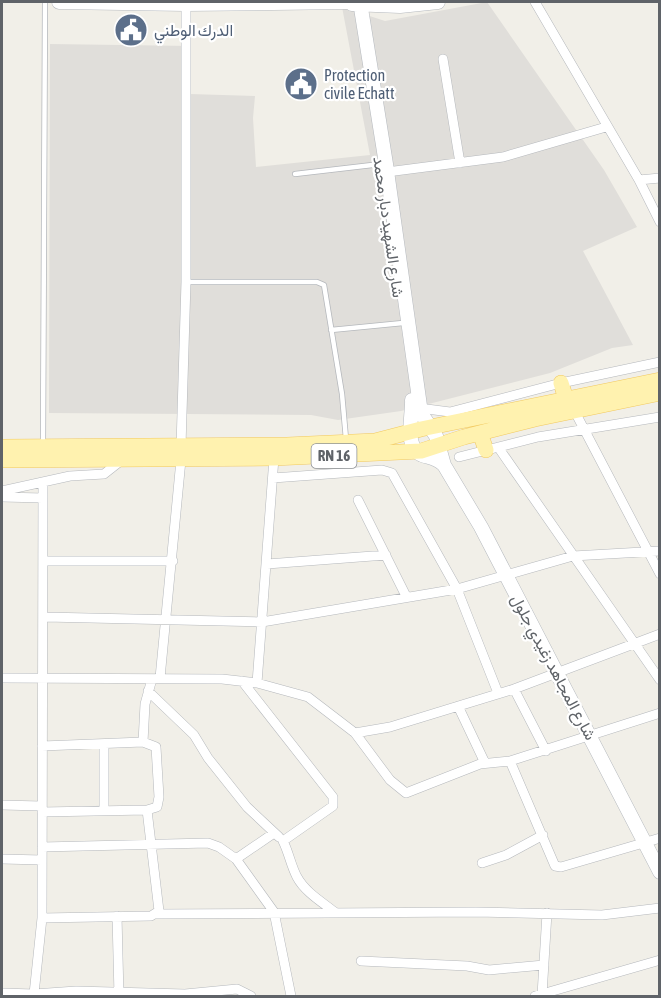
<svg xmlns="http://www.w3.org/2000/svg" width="661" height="998" font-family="'Asap Condensed',Vazirmatn,sans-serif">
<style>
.industrial{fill:#e0deda}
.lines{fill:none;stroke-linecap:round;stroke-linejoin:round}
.lane-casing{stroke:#b5b8bc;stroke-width:6}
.street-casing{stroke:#b5b8bc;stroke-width:10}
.secondary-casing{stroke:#b6babf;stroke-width:15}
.primary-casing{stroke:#f2c960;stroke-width:16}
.lane{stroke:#fff;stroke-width:4.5}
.street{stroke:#fff;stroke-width:9}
.secondary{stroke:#fff;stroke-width:14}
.primary{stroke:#fff2af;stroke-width:15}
.labels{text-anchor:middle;stroke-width:4.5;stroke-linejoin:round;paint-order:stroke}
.shield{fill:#fff;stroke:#8f9295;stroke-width:1.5}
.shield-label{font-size:15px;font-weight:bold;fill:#5f6368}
.service-label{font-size:16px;fill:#4e5e75;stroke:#fff;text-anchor:start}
.street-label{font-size:16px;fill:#5f6368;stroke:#fff}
</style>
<rect width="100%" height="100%" fill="#f1efe8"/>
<path class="industrial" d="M 487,2 L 604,170 L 637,227 L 583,251 L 633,345 L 612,348 L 550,373 L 401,411 L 338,420 L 311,415 L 49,413 L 50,44 L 191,46 L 190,94 L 255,96 L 253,118 L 256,167 L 370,155 L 342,7 L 385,21 Z"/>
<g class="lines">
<defs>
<path id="lane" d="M 295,174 L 381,164
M 186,282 L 317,282 L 324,285 L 342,394 L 346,439
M 331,330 L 403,323
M 43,445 L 45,2"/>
<path id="street" d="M 535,2 L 639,180 L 660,222
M 443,59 L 460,163
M 387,172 L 503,157 L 606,127
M 639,180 L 660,178
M 419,408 L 450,412 L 561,383 L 660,362
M 574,410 L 660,574
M 181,446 L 186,282 L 186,2
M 498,447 L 660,680
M 459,457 L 538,437 L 660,417
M 273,478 L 382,470 L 392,473 L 457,589 L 498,693
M 2,491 L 70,476 L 104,474 L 123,459
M 2,497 L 43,498
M 358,500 L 406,596
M 44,561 L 173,561
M 267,564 L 386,555
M 45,617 L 262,622 L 457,589 L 573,556 L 660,551
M 2,678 L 222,679 L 257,683 L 308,697 L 355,733 L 390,727 L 514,689 L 660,634
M 160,678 L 181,460
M 242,681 L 333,797 L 333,806 L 283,841 C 289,853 291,866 297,877 C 305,892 322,902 336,913
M 257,683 L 274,458
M 514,689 L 546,751
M 148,691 L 194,735 L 208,758 L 247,807 L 279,837
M 458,706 L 485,763
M 660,713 L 510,761 L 555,866 L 561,867 L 660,838
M 355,733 L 390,780 L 406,793 L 480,764 L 510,761
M 104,744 L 104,811
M 42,746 L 143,742
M 2,805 L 41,806
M 42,812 L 147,810
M 42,847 L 208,843 L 219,847 L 236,859 L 274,833
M 2,859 L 42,860
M 236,859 L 274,912 L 291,996
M 482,863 L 506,855 L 543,835
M 157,914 L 476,912 L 602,915 L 660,908
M 117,916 L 119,996
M 42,918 L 151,916 L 159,911 L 147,810 L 157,807 L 159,797 L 156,747 L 143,742 L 145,704 L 152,679
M 361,961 L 467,966 L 489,970 L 544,965
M 2,993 L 34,994 L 42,918 L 43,482
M 34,994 L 76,991 L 185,994 L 188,996
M 185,994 L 237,989 L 251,996
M 542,995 L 547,913
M 535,996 L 660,960"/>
<path id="secondary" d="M 59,2 L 186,4 L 347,2
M 360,2 L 386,164 L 421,413 L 436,436 L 444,465 L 481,527 L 660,872
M 352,4 L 400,6 L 438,2
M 412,400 C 413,416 403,447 422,455 C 431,458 437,458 444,465"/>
<path id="primary" d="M 561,383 L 566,399
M 480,433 L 486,450
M 2,447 L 287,445 L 375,441 L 421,429 L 660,380
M 2,460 L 274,458 L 421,451 L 464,437 L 535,419 L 660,393"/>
</defs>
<use href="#lane" class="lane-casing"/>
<use href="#street" class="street-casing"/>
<use href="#secondary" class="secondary-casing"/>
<use href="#primary" class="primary-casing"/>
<use href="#lane" class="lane"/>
<use href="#street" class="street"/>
<use href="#secondary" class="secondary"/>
<use href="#primary" class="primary"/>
</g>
<defs>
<symbol id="civic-disc" viewBox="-11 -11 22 22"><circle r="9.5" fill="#5c6f8a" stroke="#fff"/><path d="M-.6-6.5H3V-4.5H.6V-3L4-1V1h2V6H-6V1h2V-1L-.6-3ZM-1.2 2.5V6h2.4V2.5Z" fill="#fff"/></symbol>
</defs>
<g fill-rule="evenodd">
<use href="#civic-disc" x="112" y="11" width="38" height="38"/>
<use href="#civic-disc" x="282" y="65" width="38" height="38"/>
</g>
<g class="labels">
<rect class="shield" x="311.5" y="444" width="45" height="24" rx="4.5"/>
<g class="shield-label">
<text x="334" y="461">RN 16</text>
</g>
<g class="service-label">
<text x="154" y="36">الدرك الوطني</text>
<text x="324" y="81">Protection<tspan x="324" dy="18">civile Echatt</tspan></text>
</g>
<g class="street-label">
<text transform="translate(389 227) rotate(82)" y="6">شارع الشهيد دبار محمد</text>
<text transform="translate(554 667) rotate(62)" y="6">شارع المجاهد زغيدي جلول</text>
</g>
</g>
<rect width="661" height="998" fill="none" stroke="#5f6368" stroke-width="6"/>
</svg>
